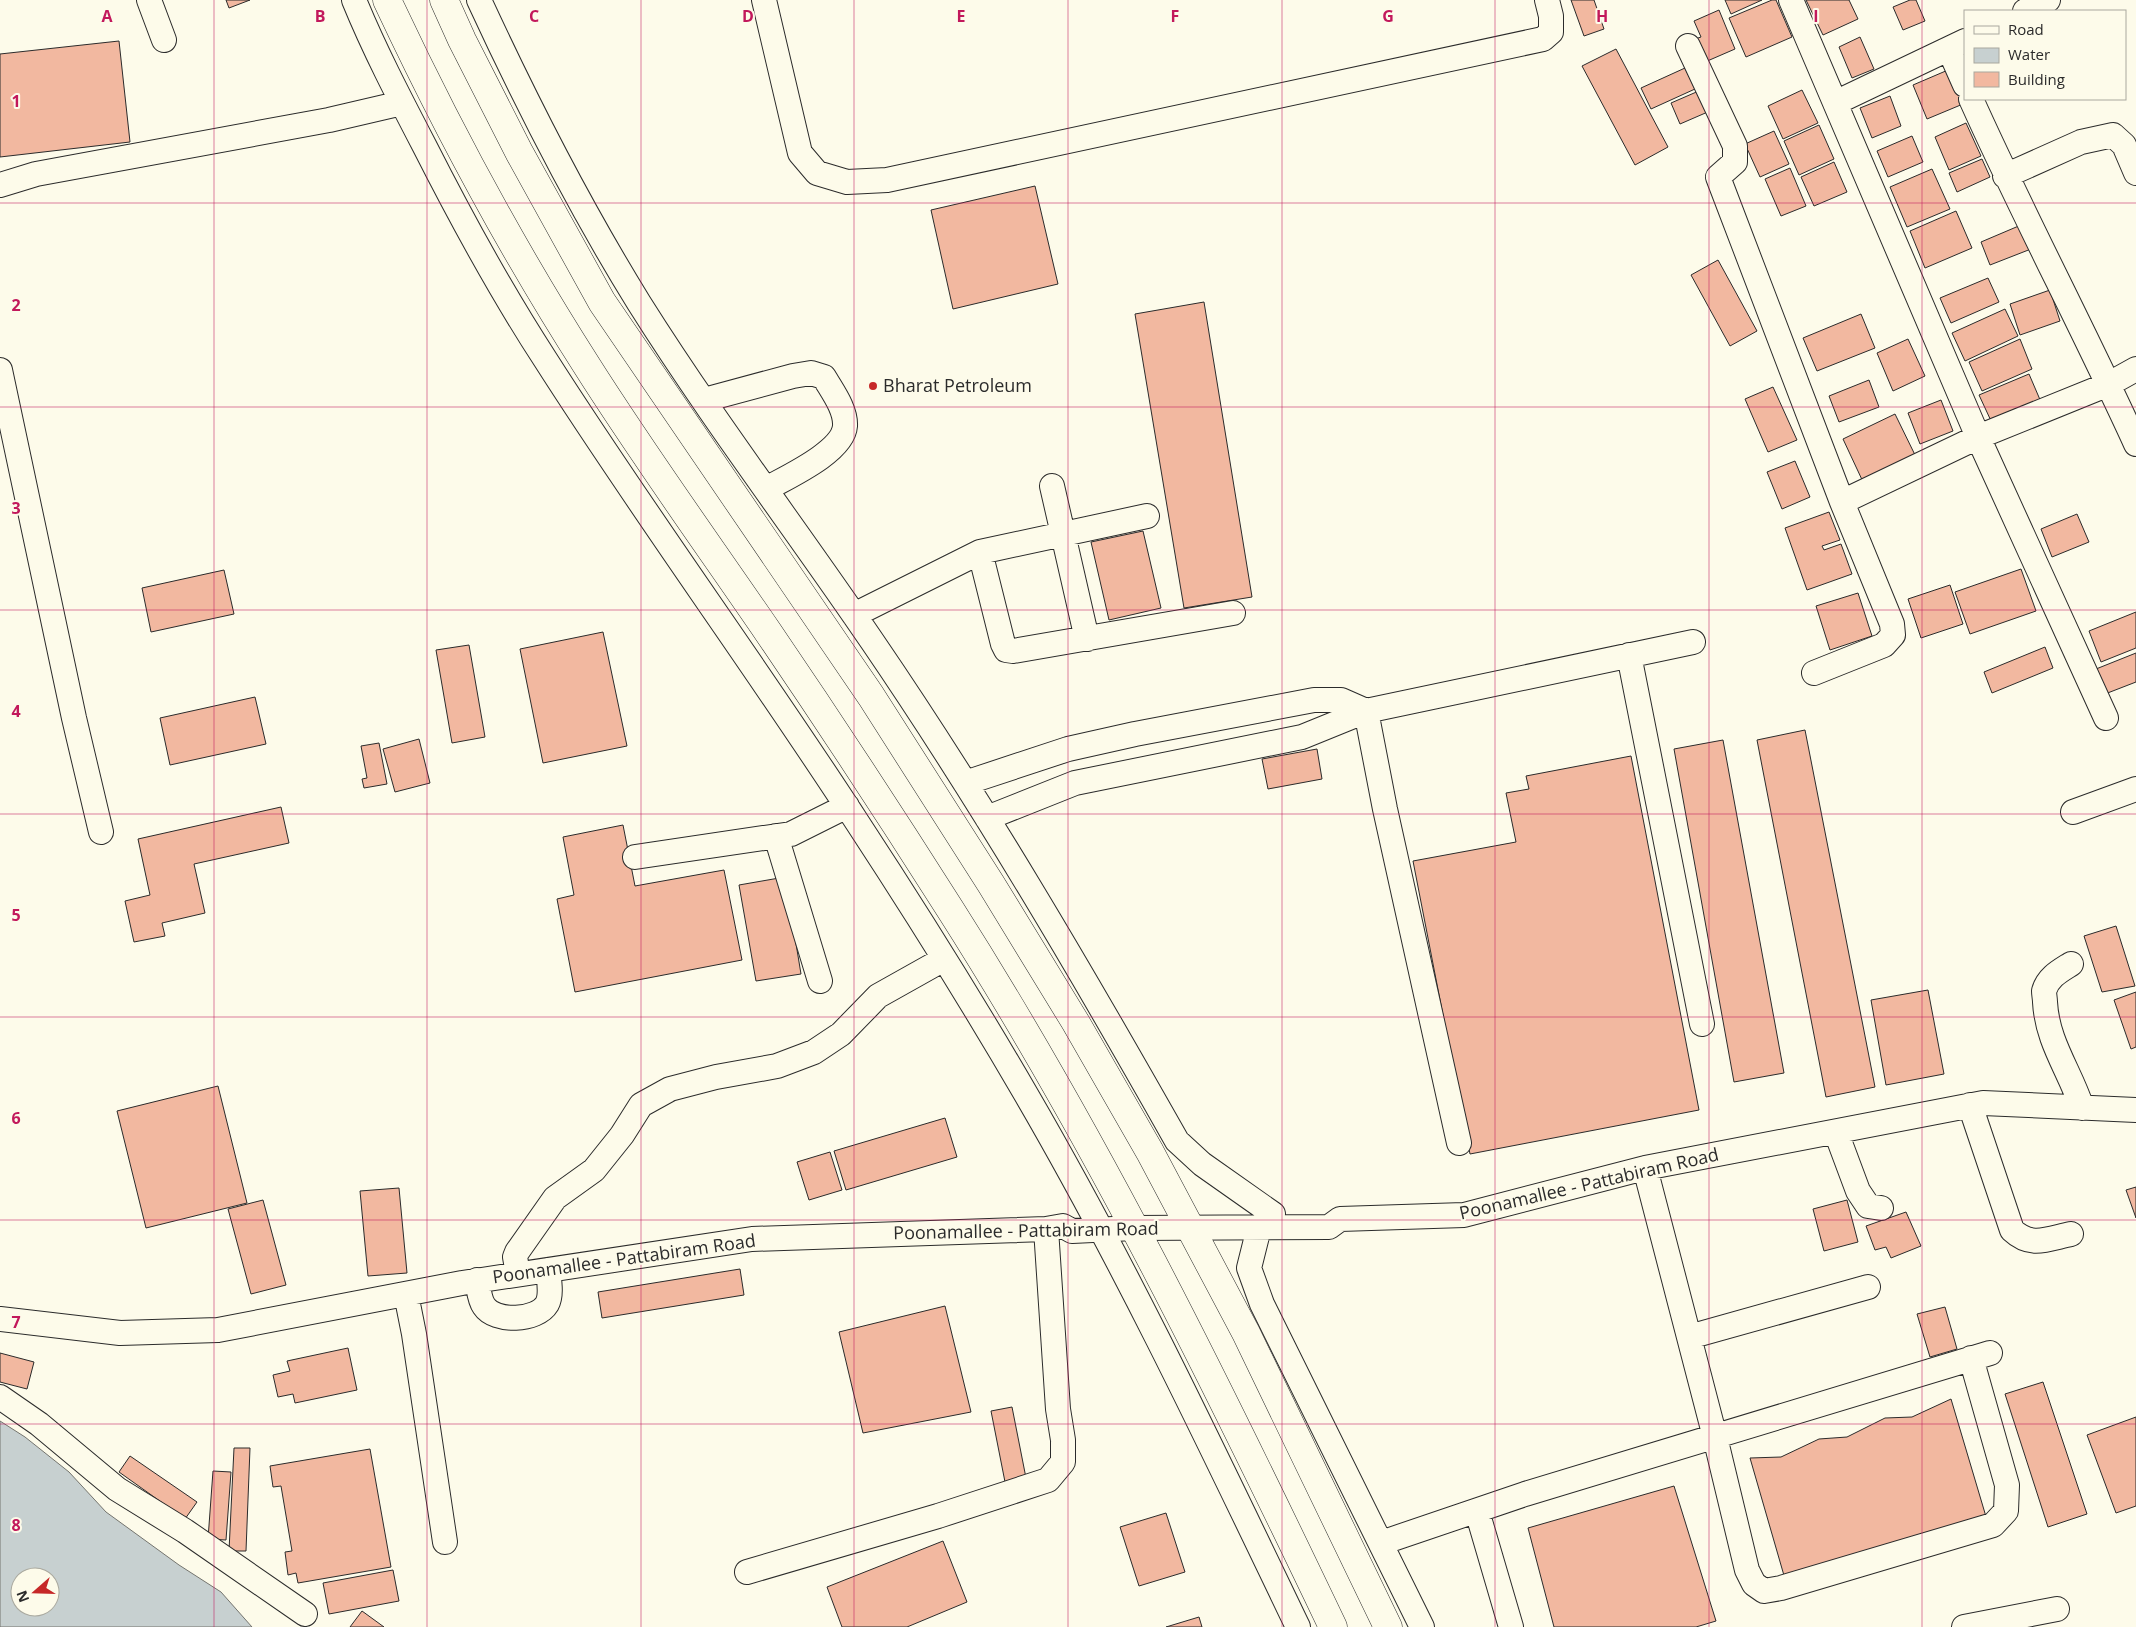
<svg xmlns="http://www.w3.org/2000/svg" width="2136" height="1627" font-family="'Open Sans',sans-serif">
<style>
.water{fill:#c7d0d0;stroke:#74746e;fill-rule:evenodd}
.building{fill:#f2b8a0;stroke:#2b2b2b}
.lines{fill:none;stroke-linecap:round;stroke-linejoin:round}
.minor-casing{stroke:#2b2b2b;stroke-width:26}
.highway-casing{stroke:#2b2b2b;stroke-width:29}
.minor{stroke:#fdfbea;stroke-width:24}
.highway{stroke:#fdfbea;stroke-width:28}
.grid{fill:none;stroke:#c2185b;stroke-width:1;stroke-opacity:0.55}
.poi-dot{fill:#c62828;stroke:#fdfbea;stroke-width:2}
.labels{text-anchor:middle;stroke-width:4;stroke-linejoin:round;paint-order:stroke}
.poi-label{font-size:18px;fill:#2b2b2b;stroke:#fdfbea;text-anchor:start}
.street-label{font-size:18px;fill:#2b2b2b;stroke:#fdfbea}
.grid-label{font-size:16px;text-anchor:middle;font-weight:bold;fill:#c2185b;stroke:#fdfbea;stroke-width:4;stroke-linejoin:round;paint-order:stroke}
</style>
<rect width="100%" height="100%" fill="#fdfbea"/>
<path class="water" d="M 0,1421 L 25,1437 L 69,1472 L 106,1512 L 179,1565 L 221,1592 L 252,1627 L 0,1627 ZM 20,1577 L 50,1577 L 50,1607 L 20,1607 Z"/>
<path class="building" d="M 226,0 L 250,0 L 229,8 Z
M 1571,0 L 1594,0 L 1604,29 L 1584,36 Z
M 1725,0 L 1762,0 L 1731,14 Z
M 1772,0 L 1776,0 L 1792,37 L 1746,57 L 1729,18 Z
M 1806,0 L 1849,0 L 1858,19 L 1823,35 Z
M 1910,0 L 1916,0 L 1925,21 L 1903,30 L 1893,7 Z
M 1719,10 L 1735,49 L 1705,62 L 1695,39 L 1701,37 L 1694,21 Z
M 1860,37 L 1874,69 L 1852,78 L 1839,47 Z
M 119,41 L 130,142 L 0,157 L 0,54 Z
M 1616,49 L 1668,147 L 1635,165 L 1582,66 Z
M 1685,68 L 1695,89 L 1651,109 L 1641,88 Z
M 1948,70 L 1963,104 L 1927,119 L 1913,85 Z
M 1701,90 L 1710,111 L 1680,124 L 1671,103 Z
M 1802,90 L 1818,123 L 1783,139 L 1768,106 Z
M 1890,96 L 1901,126 L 1872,138 L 1860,108 Z
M 1966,123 L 1981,156 L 1949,170 L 1935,137 Z
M 1819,125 L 1834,159 L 1799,175 L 1784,141 Z
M 1774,131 L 1789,164 L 1760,177 L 1745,144 Z
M 1912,136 L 1923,162 L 1888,177 L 1877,151 Z
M 1982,159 L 1990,177 L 1957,192 L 1949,173 Z
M 1834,162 L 1847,192 L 1814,206 L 1801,177 Z
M 1790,168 L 1806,206 L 1781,216 L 1765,179 Z
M 1932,169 L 1950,209 L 1907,227 L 1890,187 Z
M 1035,186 L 1058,284 L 953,309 L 931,210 Z
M 1956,211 L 1972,248 L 1925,268 L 1910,231 Z
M 2021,225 L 2031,249 L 1990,265 L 1981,242 Z
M 1718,260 L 1757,331 L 1730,346 L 1691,275 Z
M 1988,278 L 1999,302 L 1951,323 L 1940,298 Z
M 2050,290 L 2060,321 L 2020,335 L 2010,304 Z
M 1204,302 L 1252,597 L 1184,608 L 1135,314 Z
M 2005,309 L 2018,336 L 1965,361 L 1952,333 Z
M 1861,314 L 1875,348 L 1817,371 L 1803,338 Z
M 1908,339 L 1925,376 L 1893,391 L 1877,353 Z
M 2020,339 L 2032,369 L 1982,391 L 1969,362 Z
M 2029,374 L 2041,402 L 1992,423 L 1979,395 Z
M 1869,380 L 1879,407 L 1839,422 L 1829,396 Z
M 1773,387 L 1797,440 L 1768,452 L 1745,399 Z
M 1941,400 L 1953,431 L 1920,444 L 1908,413 Z
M 1895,414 L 1917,459 L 1864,484 L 1843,439 Z
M 1795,461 L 1810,497 L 1782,509 L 1767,472 Z
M 1829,512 L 1840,540 L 1822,546 L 1824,550 L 1841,544 L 1852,574 L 1807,590 L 1785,528 Z
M 2077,514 L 2089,542 L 2052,557 L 2041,529 Z
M 1143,531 L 1161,608 L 1109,620 L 1091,542 Z
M 2021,569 L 2036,611 L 1970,634 L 1955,592 Z
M 224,570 L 234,614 L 151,632 L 142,588 Z
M 1950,585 L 1963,624 L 1921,638 L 1908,599 Z
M 1858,593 L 1872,636 L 1830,650 L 1816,606 Z
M 2136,612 L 2136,648 L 2101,662 L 2089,631 Z
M 603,632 L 627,746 L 543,763 L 520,649 Z
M 469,645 L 485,737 L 452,743 L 436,650 Z
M 2045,647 L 2053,668 L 1992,693 L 1984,672 Z
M 2136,653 L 2136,682 L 2105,694 L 2096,669 Z
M 255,697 L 266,744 L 170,765 L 160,718 Z
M 1805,730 L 1875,1087 L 1826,1097 L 1757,740 Z
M 419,739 L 430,783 L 395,792 L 383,749 Z
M 1723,740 L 1784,1073 L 1734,1082 L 1674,749 Z
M 379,743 L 387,784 L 364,788 L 362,779 L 367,778 L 361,746 Z
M 1317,749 L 1322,779 L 1268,789 L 1262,759 Z
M 1631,756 L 1699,1110 L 1470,1154 L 1413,861 L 1516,842 L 1506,793 L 1529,789 L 1526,776 Z
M 281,807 L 289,843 L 194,864 L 205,913 L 162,923 L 165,936 L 134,942 L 125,901 L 150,895 L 138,839 Z
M 623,825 L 635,886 L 724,870 L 742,960 L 575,992 L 557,899 L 574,895 L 563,837 Z
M 785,877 L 801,974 L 756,981 L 739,885 Z
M 2116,926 L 2135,986 L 2102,992 L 2084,936 Z
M 1928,990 L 1944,1074 L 1886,1085 L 1871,1000 Z
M 2136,992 L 2136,1047 L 2131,1049 L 2114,1000 Z
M 218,1086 L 247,1203 L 146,1228 L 117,1111 Z
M 945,1118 L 957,1157 L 846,1190 L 834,1151 Z
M 830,1152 L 842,1190 L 809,1200 L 797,1162 Z
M 2136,1187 L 2136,1218 L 2126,1190 Z
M 399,1188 L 407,1273 L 368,1276 L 360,1191 Z
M 263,1200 L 286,1285 L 251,1294 L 228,1209 Z
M 1847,1200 L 1858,1242 L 1824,1251 L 1813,1209 Z
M 1906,1212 L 1921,1246 L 1891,1258 L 1886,1247 L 1875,1250 L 1866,1226 Z
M 740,1269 L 744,1295 L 602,1318 L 598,1292 Z
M 945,1306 L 971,1412 L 863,1433 L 839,1332 Z
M 1945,1307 L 1957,1349 L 1930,1357 L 1917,1314 Z
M 348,1348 L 357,1390 L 295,1403 L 293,1394 L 278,1397 L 273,1375 L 290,1371 L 287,1361 Z
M 0,1353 L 34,1362 L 27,1389 L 0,1382 Z
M 2043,1382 L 2087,1514 L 2048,1527 L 2005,1394 Z
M 1951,1399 L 1987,1520 L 1785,1579 L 1750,1458 L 1781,1457 L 1819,1439 L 1847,1437 L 1885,1418 L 1912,1417 Z
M 1012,1407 L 1027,1483 L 1006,1487 L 991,1411 Z
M 2136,1417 L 2136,1506 L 2116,1513 L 2087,1435 Z
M 234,1448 L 250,1448 L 246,1551 L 229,1551 Z
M 370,1449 L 391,1567 L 298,1583 L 296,1573 L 288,1575 L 285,1552 L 292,1551 L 281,1486 L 273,1487 L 270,1466 Z
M 130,1456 L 197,1502 L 185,1519 L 119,1472 Z
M 213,1471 L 231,1472 L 226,1540 L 208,1539 Z
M 1674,1486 L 1716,1621 L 1696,1627 L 1554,1627 L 1528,1528 Z
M 1166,1513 L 1185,1572 L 1139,1586 L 1120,1527 Z
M 943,1541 L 967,1602 L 907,1627 L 842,1627 L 827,1587 Z
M 393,1570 L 399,1601 L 329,1614 L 323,1583 Z
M 362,1611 L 384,1627 L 350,1627 Z
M 1199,1617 L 1202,1627 L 1166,1627 Z"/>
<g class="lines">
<defs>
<path id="minor" d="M 149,0 L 164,40
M 354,0 C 374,49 399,97 424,145 C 461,218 500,290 545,359 C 645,516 756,666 857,822 C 916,912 973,1003 1027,1096 C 1127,1268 1212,1448 1298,1627
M 479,0 C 527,104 579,206 639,303 C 712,419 795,528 872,641 C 982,802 1081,971 1177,1141 L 1202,1164 L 1273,1214
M 764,0 L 800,153 L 817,173 L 847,182 L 887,180 L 1543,39 L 1551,32 L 1551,16 L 1547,0
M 1791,0 L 1978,437 L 2106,718
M 2025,11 L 2048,0
M 1688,46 L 1735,146 L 1735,162 L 1718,177 L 1842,502 L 1892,624 L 1893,635 L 1884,645 L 1814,673
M 1949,49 L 1965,85
M 1971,99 C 2023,215 2083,328 2136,444
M 1835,103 L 1965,41
M 2005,176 L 2081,142 L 2113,135 L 2124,145 L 2136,173
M 0,185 L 36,174 L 329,120 L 402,103
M 0,370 L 74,718 L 101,832
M 704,400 L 793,376 L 811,373 L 824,377 C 832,391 846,409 845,426 C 843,452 787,477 766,489
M 1052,486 L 1087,639
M 1842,502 L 1978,437 L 2109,384 L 2136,369
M 980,552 L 1147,516
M 854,615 L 980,552 L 1003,644 L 1006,650 L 1013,651 L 1233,613
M 1629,655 L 1702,1024
M 1366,711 L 1385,809 L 1459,1143
M 965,783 L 1068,749 L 1135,734 L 1314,700 L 1341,700 L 1366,711
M 2073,812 L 2136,789
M 987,818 L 1075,783 L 1302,737 L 1366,711 L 1693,642
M 776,836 L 820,981
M 635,857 L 791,834 L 847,806
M 2071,964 C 2060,971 2048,977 2044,991 C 2044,994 2045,999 2045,1002 C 2047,1042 2070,1071 2082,1108
M 1970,1105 L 2012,1230 C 2031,1248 2047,1239 2071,1234
M 1836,1132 L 1858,1191 L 1868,1206 L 1881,1208
M 1645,1168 L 1715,1437 L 1747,1570 L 1754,1584 L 1764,1591 L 1781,1588 L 1993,1525 L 2006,1511 L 2007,1485 L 1971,1358
M 1259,1228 L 1249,1268 L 1262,1304 L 1422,1627
M 518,1274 L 515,1257 L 517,1252 L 555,1198 L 594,1170 L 622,1135 L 641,1105 L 670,1089 L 716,1077 L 777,1066 L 814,1052 L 841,1034 L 878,996 L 944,959
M 477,1280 C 479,1289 479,1299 484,1306 C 495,1323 537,1321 547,1304 C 552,1295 549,1280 548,1270
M 406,1294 L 414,1334 L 445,1542
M 0,1319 L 120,1333 L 218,1330 L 462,1283 L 752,1239 L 1046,1229 L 1063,1226 L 1072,1231 L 1134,1228 L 1329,1227 L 1340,1219 L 1464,1215 L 1645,1168 L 1983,1103 L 2136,1110
M 1689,1337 L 1868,1287
M 0,1397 L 39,1424 L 117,1489 L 185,1531 L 305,1614
M 1477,1511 L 1511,1627
M 1381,1543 L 1525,1494 L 1990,1353
M 747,1572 L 938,1516 L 1048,1480 L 1063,1462 L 1063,1440 L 1058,1409 L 1046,1229
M 1964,1627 L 2057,1609"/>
<path id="highway" d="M 387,0 C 446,126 512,249 587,366 C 644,456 707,543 768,632 C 830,723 891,816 950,909 C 1096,1138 1216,1382 1333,1627
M 444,0 L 462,40 L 519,152 L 602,302 L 871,696 L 991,884 L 1076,1023 L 1150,1152 L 1246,1333 L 1388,1627"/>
</defs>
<use href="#minor" class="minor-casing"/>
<use href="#highway" class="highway-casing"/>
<use href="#minor" class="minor"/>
<use href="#highway" class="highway"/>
</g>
<path class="grid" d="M 214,0 L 214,1627M 427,0 L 427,1627M 641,0 L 641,1627M 854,0 L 854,1627M 1068,0 L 1068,1627M 1282,0 L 1282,1627M 1495,0 L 1495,1627M 1709,0 L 1709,1627M 1922,0 L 1922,1627M 0,203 L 2136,203M 0,407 L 2136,407M 0,610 L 2136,610M 0,814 L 2136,814M 0,1017 L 2136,1017M 0,1220 L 2136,1220M 0,1424 L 2136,1424"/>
<circle class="poi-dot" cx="873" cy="386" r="5"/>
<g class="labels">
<g class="poi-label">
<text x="883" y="392">Bharat Petroleum</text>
</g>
<g class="street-label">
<text transform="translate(1589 1184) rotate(-13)" y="6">Poonamallee - Pattabiram Road</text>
<text transform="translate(1026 1231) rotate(-1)" y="6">Poonamallee - Pattabiram Road</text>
<text transform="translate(624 1259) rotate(-8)" y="6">Poonamallee - Pattabiram Road</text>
</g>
</g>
<g class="grid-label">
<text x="107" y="22">A</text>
<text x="320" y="22">B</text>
<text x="534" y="22">C</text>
<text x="748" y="22">D</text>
<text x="961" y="22">E</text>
<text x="1175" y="22">F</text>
<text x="1388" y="22">G</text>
<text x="1602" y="22">H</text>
<text x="1816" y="22">I</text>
<text x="16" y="107">1</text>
<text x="16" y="311">2</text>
<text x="16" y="514">3</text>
<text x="16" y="717">4</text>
<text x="16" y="921">5</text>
<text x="16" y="1124">6</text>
<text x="16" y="1328">7</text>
<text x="16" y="1531">8</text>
</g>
<rect x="1964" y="10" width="162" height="90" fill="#fdfbea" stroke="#a9a89e"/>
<rect x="1974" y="26" width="25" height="8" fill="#fdfbea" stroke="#a9a89e"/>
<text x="2008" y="35" font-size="15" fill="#2b2b2b">Road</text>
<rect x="1974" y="48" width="25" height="15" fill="#c7d0d0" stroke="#a9a89e"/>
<text x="2008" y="60" font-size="15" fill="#2b2b2b">Water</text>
<rect x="1974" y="72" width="25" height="15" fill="#f2b8a0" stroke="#a9a89e"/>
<text x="2008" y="85" font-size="15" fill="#2b2b2b">Building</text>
<g transform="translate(35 1592) rotate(250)"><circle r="24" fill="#fdfbea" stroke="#a9a89e"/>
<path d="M0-4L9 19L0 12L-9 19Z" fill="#c62828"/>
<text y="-8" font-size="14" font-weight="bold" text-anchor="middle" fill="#2b2b2b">N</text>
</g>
</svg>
